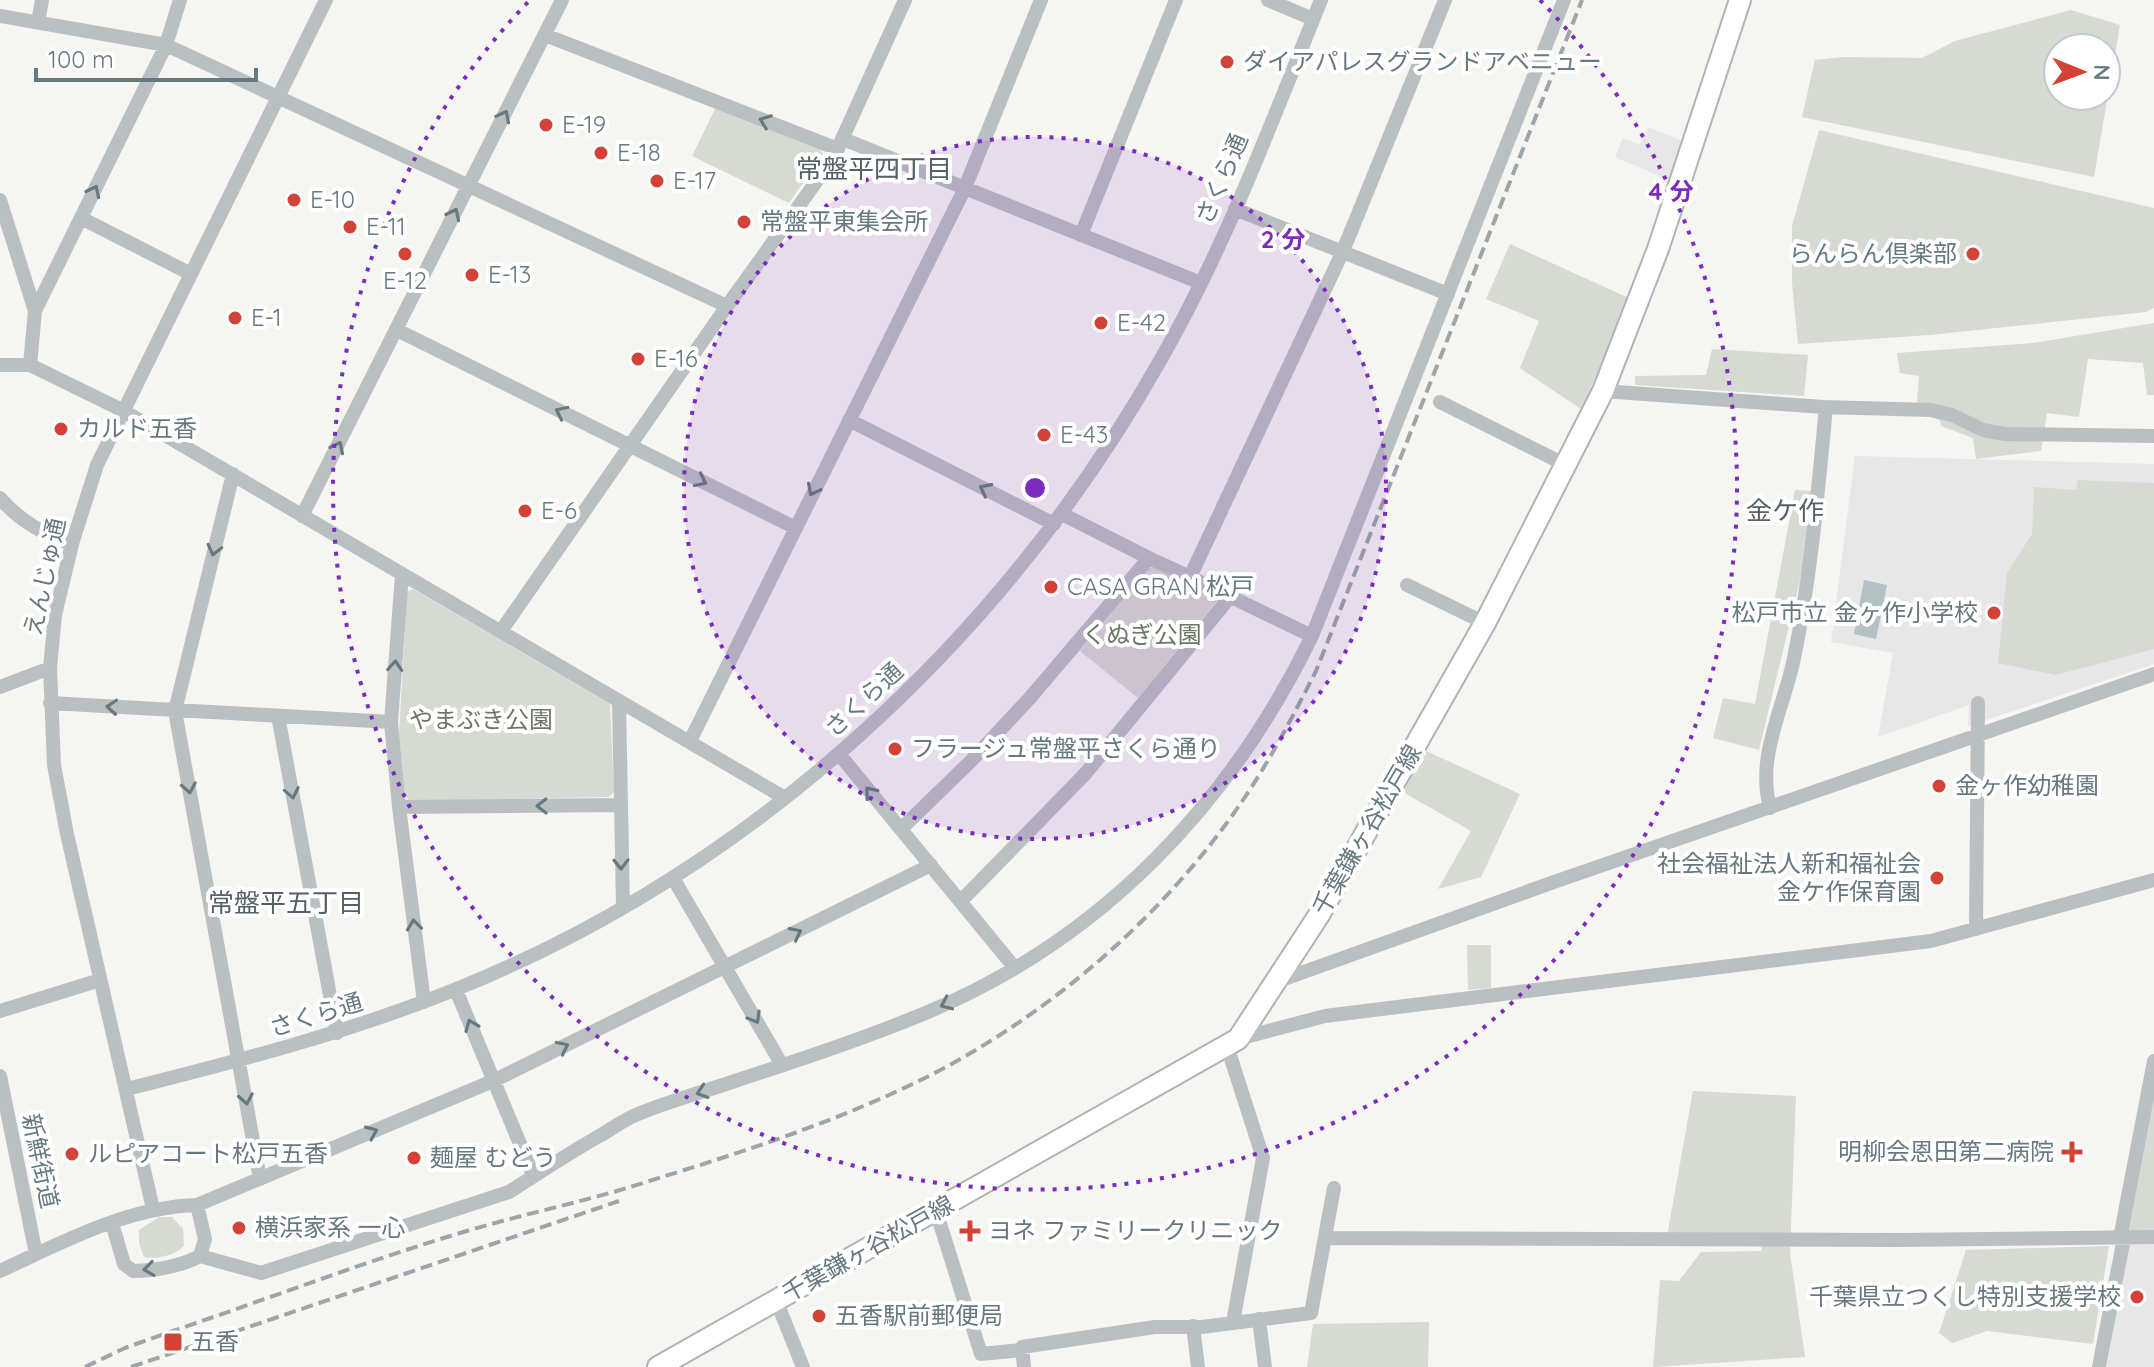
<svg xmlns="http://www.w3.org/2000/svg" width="2154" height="1367" font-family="Quicksand,'Noto Sans JP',sans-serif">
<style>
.built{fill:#e6e7e6}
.green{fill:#d6dad2;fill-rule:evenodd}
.water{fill:#b3c1c3}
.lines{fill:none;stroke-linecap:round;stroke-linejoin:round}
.major-casing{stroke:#aeb4b6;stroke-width:24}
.minor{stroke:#bac0c2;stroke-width:14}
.major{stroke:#fff;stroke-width:20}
.rail{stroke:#9da5a8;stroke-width:4;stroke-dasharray:12 6;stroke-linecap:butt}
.oneway{stroke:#677980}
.ring{fill:none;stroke:#7b2cbf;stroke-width:4;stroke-dasharray:4 8}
.poi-dot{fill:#d24236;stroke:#fff;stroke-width:3}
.labels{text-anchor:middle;stroke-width:8;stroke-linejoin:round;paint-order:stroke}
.poi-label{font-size:24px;fill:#677980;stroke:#fff;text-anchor:start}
.street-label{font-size:24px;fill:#677980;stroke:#fff}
.park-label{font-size:24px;fill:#6c7865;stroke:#fff}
.neighbourhood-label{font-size:26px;fill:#546166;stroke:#fff}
.centre{fill:#7b2cbf;stroke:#fff;stroke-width:4}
.ring-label{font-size:24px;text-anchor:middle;font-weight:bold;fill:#7b2cbf;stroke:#fff;stroke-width:8;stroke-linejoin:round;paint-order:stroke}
</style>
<rect width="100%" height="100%" fill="#f5f5f2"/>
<path class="built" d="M 1648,127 L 1681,140 L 1684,146 L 1671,181 L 1615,157 L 1623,138 L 1640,145 Z
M 1855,456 L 2154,464 L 2154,664 L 1968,726 L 1969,705 L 1878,737 L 1893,653 L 1831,642 Z
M 2129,1244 L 2154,1244 L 2154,1367 L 2107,1367 Z"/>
<path class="green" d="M 2071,10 L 2120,25 L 2094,177 L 1802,117 L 1815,60 L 1843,57 L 1922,58 L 1955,41 ZM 2058,48 L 2106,48 L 2106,96 L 2058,96 Z
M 716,107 L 819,148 L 823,154 L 789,203 L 692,156 Z
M 1819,130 L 2154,208 L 2154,308 L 2146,312 L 1930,335 L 1798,344 L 1792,283 L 1792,226 Z
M 1510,244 L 1631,299 L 1581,409 L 1520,368 L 1539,321 L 1486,299 Z
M 2154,323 L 2154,395 L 2147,395 L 2143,363 L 2088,359 L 2079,417 L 2047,413 L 2041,451 L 1976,459 L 1973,438 L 1941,426 L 1940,420 L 1926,416 L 1917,402 L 1919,376 L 1900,373 L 1897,353 L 2033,343 Z
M 1712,349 L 1808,355 L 1804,396 L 1635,385 L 1635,376 L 1706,375 Z
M 2078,480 L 2154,483 L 2154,649 L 2056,675 L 1998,663 L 2007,573 L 2032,534 L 2034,487 L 2076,490 Z
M 1795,490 L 1815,491 L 1802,572 L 1759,750 L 1713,738 L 1723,698 L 1755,704 Z
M 1155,567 L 1215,595 L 1217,601 L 1138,698 L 1080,651 L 1149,568 Z
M 413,589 L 610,704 L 614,792 L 609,797 L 410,801 L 405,796 L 399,734 L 407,592 Z
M 1424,750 L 1520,794 L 1481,877 L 1438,889 L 1471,831 L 1401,791 Z
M 1467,945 L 1491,945 L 1491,988 L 1468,990 Z
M 2154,1083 L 2154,1232 L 2126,1232 Z
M 1693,1091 L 1796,1096 L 1790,1253 L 1805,1357 L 1653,1367 L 1660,1280 L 1679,1281 L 1701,1252 L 1762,1251 L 1759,1237 L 1667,1236 Z
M 159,1217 L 172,1217 L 183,1229 L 184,1246 C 175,1255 157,1260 144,1257 L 139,1243 L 139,1230 Z
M 2109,1246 L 2093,1344 L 1987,1331 L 1952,1343 L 1939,1333 L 1966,1250 Z
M 1429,1322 L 1428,1367 L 1307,1367 L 1313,1324 Z"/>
<path class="water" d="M 1864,580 L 1887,585 L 1876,639 L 1854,634 Z"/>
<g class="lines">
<defs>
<path id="major" d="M 658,1367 L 1238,1039 L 1319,915 L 1485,623 L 1603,391 L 1658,249 L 1740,0"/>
</defs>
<use href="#major" class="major-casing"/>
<path class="minor" d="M 1268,0 L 1313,19
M 0,16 L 166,45 L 727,306
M 38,22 L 42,0
M 545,35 L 838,149
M 843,139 L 1201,283
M 0,200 L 35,311
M 1235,209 L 1448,294
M 81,218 L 191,274
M 1081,235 L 1176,0
M 397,330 L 794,527
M 0,365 L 30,365 L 35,311 L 166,45 L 180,0
M 30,365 L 122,410 L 785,798
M 1603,391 L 1823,407 L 1931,410 L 1952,415 L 1983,430 L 2005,434 L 2154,436
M 1440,402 L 1566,465
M 849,420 L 1054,524
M 233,474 L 175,711 L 260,1179
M 0,498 C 18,519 45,536 72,544
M 1062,514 L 1149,558
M 302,516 L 562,0
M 402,574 L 391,722 L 399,807 L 424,1002
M 1190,577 L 1312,636
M 1407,585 L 1485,623
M 501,631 L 727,306 L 834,157 L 905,0
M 0,687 L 50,668
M 619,702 L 623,907
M 50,703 L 391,722
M 278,716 L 337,1033
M 690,741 L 964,190 L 1041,0
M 839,754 L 1015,968
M 399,807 L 620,805
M 1770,808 C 1756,756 1784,708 1794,658 C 1811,576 1818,490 1826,407
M 901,829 L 970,762 L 1029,699 L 1149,558 L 1190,577 L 1343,251 L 1445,0
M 673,878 L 782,1065
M 961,901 L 1085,774 L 1230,597
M 1976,929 L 1978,703
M 1276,982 L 1554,882 L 2154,674
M 456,990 L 533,1175
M 0,1011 L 100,980
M 1238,1039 L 1325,1016 L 1931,941 L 2154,880
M 1227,1046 L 1263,1158 L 1233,1322
M 0,1076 L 36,1254
M 127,1089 C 238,1061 347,1033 454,990 C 753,870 1003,639 1161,359 C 1226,246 1272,121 1321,0
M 153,1209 L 67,834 L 54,765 L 50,668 L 55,615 L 72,544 L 97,465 L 326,0
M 936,1211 L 981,1354 L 1022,1350
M 112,1223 L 124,1264 L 133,1271 C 155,1271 181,1266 200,1256 L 205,1239 L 197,1205
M 1325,1238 L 1896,1240 L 2154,1237
M 2120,1238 L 2154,1061
M 200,1256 L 261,1273 L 509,1192 C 539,1173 569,1153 601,1135 C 613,1128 625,1119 638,1114 C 667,1102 699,1093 729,1083 C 796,1061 863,1039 928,1012 C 1102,939 1230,804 1312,636 L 1564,0
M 0,1271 C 63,1242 127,1207 197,1205 L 493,1081 L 931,865
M 776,1300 L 803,1367
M 1259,1319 L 1265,1367
M 1193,1326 L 1198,1367
M 1024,1367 L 1022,1347 L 1155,1327 L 1202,1327 L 1311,1313 L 1334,1188
M 2099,1367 L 2124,1238"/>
<use href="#major" class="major"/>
<path class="rail" d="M 85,1367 L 125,1348 L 170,1332 C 270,1298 369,1260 470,1230 C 528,1213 587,1201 643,1183 C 739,1153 837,1122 927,1077 C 1054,1012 1170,911 1249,791 C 1274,753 1295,712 1316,671 L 1582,0
M 131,1367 L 619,1201"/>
</g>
<defs><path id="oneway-chevron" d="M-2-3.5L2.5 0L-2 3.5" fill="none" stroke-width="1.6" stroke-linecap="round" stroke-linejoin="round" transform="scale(2)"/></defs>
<g class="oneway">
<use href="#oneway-chevron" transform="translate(504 116) rotate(-63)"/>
<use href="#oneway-chevron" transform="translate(765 121) rotate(-159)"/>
<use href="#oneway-chevron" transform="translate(94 191) rotate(-64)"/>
<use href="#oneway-chevron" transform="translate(454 214) rotate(-64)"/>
<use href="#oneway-chevron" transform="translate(561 412) rotate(-154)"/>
<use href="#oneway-chevron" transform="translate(338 447) rotate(-63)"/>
<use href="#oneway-chevron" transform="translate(701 481) rotate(26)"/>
<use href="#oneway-chevron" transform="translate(985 489) rotate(-153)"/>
<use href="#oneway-chevron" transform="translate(813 490) rotate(117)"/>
<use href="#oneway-chevron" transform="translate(214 550) rotate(104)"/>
<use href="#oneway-chevron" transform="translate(395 666) rotate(-86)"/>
<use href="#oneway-chevron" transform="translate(112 707) rotate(-176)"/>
<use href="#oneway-chevron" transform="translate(189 788) rotate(80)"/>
<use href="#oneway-chevron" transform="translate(870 792) rotate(-130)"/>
<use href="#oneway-chevron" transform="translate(292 793) rotate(79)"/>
<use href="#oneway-chevron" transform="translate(542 806) rotate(179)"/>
<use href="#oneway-chevron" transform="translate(621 864) rotate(89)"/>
<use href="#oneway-chevron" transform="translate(414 925) rotate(-97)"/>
<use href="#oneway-chevron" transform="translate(796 933) rotate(-27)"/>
<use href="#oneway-chevron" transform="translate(946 1004) rotate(156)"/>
<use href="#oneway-chevron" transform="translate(755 1018) rotate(60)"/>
<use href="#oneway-chevron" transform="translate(471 1025) rotate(-112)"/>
<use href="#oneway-chevron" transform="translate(563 1047) rotate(-26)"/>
<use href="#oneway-chevron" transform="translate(702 1092) rotate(162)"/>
<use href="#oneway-chevron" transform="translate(246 1099) rotate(80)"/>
<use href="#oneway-chevron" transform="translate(372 1132) rotate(-23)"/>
<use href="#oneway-chevron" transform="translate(149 1269) rotate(172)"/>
</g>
<circle cx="1035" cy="488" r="351" fill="#7b2cbf" fill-opacity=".12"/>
<g class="ring">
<circle cx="1035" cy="488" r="351"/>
<path d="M1540 0A702 702 0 1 1 530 0"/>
</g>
<g class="poi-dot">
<circle cx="1227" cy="62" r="8"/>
<circle cx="546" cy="125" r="8"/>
<circle cx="601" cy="153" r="8"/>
<circle cx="657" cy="181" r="8"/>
<circle cx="294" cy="200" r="8"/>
<circle cx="744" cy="222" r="8"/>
<circle cx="350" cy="227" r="8"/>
<circle cx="405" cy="254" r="8"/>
<circle cx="1973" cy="254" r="8"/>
<circle cx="472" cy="275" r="8"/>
<circle cx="235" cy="318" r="8"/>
<circle cx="1101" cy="323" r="8"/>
<circle cx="638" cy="359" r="8"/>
<circle cx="61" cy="429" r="8"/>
<circle cx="1044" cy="435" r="8"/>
<circle cx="525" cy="511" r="8"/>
<circle cx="1051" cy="587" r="8"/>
<circle cx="1994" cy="613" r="8"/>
<circle cx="895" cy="749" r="8"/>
<circle cx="1939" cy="786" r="8"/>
<circle cx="1937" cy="878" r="8"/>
<path d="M2068 1140h8v8h8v8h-8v8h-8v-8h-8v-8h8z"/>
<circle cx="72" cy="1154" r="8"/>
<circle cx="414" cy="1158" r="8"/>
<circle cx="239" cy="1228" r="8"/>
<path d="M966 1219h8v8h8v8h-8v8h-8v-8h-8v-8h8z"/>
<circle cx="2137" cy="1297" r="8"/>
<circle cx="819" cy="1316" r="8"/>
<rect x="163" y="1332" width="20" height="20" rx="4"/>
</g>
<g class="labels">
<g class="poi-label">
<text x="1243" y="70">ダイアパレスグランドアベニュー</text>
<text x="562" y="133">E-19</text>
<text x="617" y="161">E-18</text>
<text x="673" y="189">E-17</text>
<text x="310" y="208">E-10</text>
<text x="760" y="230">常盤平東集会所</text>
<text x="366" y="235">E-11</text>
<text x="1957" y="262" text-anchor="end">らんらん倶楽部</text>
<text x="488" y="283">E-13</text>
<text x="405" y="289" text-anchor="middle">E-12</text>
<text x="251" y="326">E-1</text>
<text x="1117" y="331">E-42</text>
<text x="654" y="367">E-16</text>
<text x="77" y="437">カルド五香</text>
<text x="1060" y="443">E-43</text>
<text x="541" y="519">E-6</text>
<text x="1067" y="595">CASA GRAN 松戸</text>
<text x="1978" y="621" text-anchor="end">松戸市立 金ヶ作小学校</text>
<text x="911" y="757">フラージュ常盤平さくら通り</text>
<text x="1955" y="794">金ヶ作幼稚園</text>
<text x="1921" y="872" text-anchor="end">社会福祉法人新和福祉会<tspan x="1921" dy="28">金ケ作保育園</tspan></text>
<text x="2054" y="1160" text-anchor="end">明柳会恩田第二病院</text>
<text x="88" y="1162">ルピアコート松戸五香</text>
<text x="430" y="1166">麺屋 むどう</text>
<text x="255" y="1236">横浜家系 一心</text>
<text x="988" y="1239">ヨネ ファミリークリニック</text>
<text x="2121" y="1305" text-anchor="end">千葉県立つくし特別支援学校</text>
<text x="835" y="1324">五香駅前郵便局</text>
<text x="191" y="1350">五香</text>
</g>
<g class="street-label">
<text transform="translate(1222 179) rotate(-67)" y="8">さくら通</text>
<text transform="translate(45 577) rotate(-78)" y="8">えんじゅ通</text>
<text transform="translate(864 700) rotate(-43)" y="8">さくら通</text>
<text transform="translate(1367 830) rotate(-60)" y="8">千葉鎌ヶ谷松戸線</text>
<text transform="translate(316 1015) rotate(-17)" y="8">さくら通</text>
<text transform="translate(40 1161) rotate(78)" y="8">新鮮街道</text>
<text transform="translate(868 1249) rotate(-29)" y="8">千葉鎌ヶ谷松戸線</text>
</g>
<g class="park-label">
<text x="1142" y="643">くぬぎ公園</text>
<text x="481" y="728">やまぶき公園</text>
</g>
<g class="neighbourhood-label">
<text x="874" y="178">常盤平四丁目</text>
<text x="1785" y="520">金ケ作</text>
<text x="286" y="912">常盤平五丁目</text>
</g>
</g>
<circle cx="1035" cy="488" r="12" class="centre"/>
<g class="ring-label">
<text x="1671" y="200">4 分</text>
<text x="1283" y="248">2 分</text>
</g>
<g transform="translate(2082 72) rotate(91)"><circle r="38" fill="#ffffff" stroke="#c2c9cc" stroke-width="2"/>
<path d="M0-6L14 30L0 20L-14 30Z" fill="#d24236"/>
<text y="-12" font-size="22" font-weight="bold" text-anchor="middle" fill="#677980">N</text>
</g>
<path d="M36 68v12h220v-12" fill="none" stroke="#677980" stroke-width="4"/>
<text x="48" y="68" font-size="24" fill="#677980" stroke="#ffffff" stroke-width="6" paint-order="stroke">100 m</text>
</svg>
